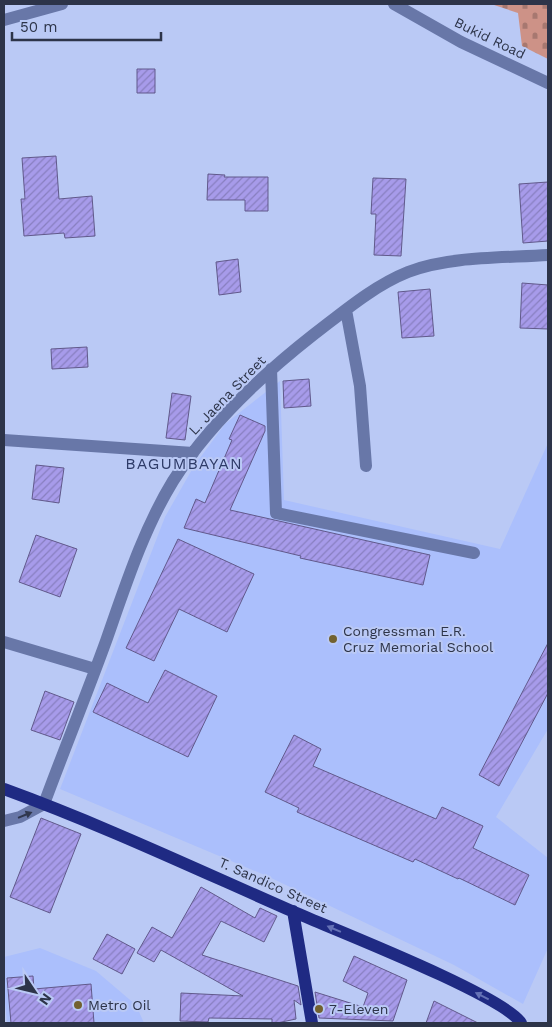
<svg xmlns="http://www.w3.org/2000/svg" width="552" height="1027" font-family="'Work Sans',sans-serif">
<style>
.built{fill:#abbffc}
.cemetery{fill:url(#cemetery-stones)}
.building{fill:url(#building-hatch);stroke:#61598b}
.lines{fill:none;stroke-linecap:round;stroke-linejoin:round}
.minor{stroke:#6877a8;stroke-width:12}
.major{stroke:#1f2a83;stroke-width:12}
.oneway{fill:#30374e}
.oneway2{fill:#6572b6}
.poi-dot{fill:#72612f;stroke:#bac9f5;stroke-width:2}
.labels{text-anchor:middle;stroke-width:4;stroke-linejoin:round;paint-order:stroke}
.street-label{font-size:14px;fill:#2d3449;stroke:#bac9f5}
.poi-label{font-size:14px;fill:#2d3449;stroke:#bac9f5;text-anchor:start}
.quarter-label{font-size:16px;letter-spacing:1px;fill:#2e3b68;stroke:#bac9f5}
</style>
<defs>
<pattern id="cemetery-stones" width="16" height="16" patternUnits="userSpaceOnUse" patternTransform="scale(1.25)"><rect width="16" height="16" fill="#cd9287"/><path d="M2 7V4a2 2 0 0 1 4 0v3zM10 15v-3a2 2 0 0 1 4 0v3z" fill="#a77870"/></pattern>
<pattern id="building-hatch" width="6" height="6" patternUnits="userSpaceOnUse" patternTransform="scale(1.25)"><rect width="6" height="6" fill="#a79bea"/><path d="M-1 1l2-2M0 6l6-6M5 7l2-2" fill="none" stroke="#887fc0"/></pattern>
</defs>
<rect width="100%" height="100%" fill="#bac9f5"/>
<path class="built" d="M 280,381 L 284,500 L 500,549 L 548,443 L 548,729 L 496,817 L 548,858 L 548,948 L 523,1004 L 454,965 L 267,876 L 60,789 L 165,517 L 194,466 L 225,424 Z
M 40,948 L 96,971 L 136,1005 L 144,1023 L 7,1023 L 4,991 L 4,957 Z"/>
<path class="cemetery" d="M 491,4 L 548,4 L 548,59 L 522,46 L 518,13 Z"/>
<path class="building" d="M 137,69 L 155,69 L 155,93 L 137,93 Z
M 56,156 L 59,199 L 92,196 L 95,236 L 65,238 L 64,233 L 24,236 L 21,199 L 25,199 L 22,158 Z
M 208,174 L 225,175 L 224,177 L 268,177 L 268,211 L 245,211 L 245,200 L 207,200 Z
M 373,178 L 406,179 L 401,256 L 374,255 L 376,214 L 371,214 Z
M 548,182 L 548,241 L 523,243 L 519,184 Z
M 238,259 L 241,292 L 219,295 L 216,262 Z
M 522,283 L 548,285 L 548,329 L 520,328 Z
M 430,289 L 434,336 L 402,338 L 398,292 Z
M 87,347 L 88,367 L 52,369 L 51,349 Z
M 309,379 L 311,406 L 284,408 L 283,381 Z
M 172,393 L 191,396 L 185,440 L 166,438 Z
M 240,415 L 265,426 L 265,431 L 230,510 L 430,555 L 423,585 L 300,558 L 301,556 L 184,528 L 196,499 L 205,503 L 232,440 L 229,439 Z
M 36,465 L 64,468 L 59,503 L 32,499 Z
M 36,535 L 77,549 L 60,597 L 19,582 Z
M 178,539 L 254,574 L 227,632 L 179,609 L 154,661 L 126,648 Z
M 548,643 L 548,693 L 499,786 L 479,775 Z
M 165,670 L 217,696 L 188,757 L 93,712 L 107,683 L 148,703 Z
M 45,691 L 74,702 L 60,740 L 31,730 Z
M 294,735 L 321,749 L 313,766 L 436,819 L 442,807 L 483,826 L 473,848 L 529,875 L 515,905 L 459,878 L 458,879 L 415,859 L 413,862 L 297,812 L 299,808 L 265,792 Z
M 41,818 L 81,834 L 50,913 L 10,897 Z
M 201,887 L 255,918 L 260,908 L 277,916 L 264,942 L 221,921 L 202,955 L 298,986 L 301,1005 L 294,1000 L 296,1019 L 277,1023 L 272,1023 L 272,1019 L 209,1018 L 208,1022 L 180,1021 L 181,993 L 243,996 L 161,950 L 154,962 L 137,953 L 152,927 L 172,938 Z
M 107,934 L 135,949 L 122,974 L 93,959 Z
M 354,956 L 407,980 L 393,1021 L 319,1018 L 315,992 L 363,1007 L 368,993 L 343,981 Z
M 33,976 L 34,989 L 91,984 L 94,1023 L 11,1023 L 7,978 Z
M 434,1001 L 478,1023 L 426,1023 Z"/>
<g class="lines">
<path class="minor" d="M 394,4 L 461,42 L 548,83
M 4,20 L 62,4
M 346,310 L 360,386 L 366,466
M 271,369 L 276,513 L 474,553
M 4,440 L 193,453
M 4,642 L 95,669
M 4,821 L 20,817 L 44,804 C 64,750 86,696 106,641 C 125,587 143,530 173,481 C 208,426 262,375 313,335 C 342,313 373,286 408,272 C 448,256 505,258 548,255"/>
<path class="major" d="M 4,789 C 103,825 198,870 294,912 C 333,929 505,996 521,1023
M 293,911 L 312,1023"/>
</g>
<defs><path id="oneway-solid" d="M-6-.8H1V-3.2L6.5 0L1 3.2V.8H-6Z" transform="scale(1.25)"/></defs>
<use class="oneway" href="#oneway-solid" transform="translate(25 815) rotate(-22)"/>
<g class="oneway2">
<use href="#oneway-solid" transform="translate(334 929) rotate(-157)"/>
<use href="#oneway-solid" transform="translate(482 996) rotate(-153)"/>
</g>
<g class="poi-dot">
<circle cx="333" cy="639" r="5"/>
<circle cx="78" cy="1005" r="5"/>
<circle cx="319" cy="1009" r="5"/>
</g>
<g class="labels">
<g class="street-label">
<text transform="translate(490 38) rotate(26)" y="5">Bukid Road</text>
<text transform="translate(227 395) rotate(-46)" y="5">L. Jaena Street</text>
<text transform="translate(273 885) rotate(24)" y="5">T. Sandico Street</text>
</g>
<g class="poi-label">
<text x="343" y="636">Congressman E.R.<tspan x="343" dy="16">Cruz Memorial School</tspan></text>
<text x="88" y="1010">Metro Oil</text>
<text x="329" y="1014">7-Eleven</text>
</g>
<g class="quarter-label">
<text x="184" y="469">BAGUMBAYAN</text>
</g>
</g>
<rect width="552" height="1027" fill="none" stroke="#2d3449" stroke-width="10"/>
<g transform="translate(35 992) rotate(125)" stroke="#bac9f5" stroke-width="4" paint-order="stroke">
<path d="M0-4L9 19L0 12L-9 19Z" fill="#2d3449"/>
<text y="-8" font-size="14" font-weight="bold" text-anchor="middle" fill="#2d3449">N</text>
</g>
<path d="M12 32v8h149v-8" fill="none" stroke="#2d3449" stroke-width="2.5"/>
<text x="20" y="32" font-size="15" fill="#2d3449" stroke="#bac9f5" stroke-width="4" paint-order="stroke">50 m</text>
</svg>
